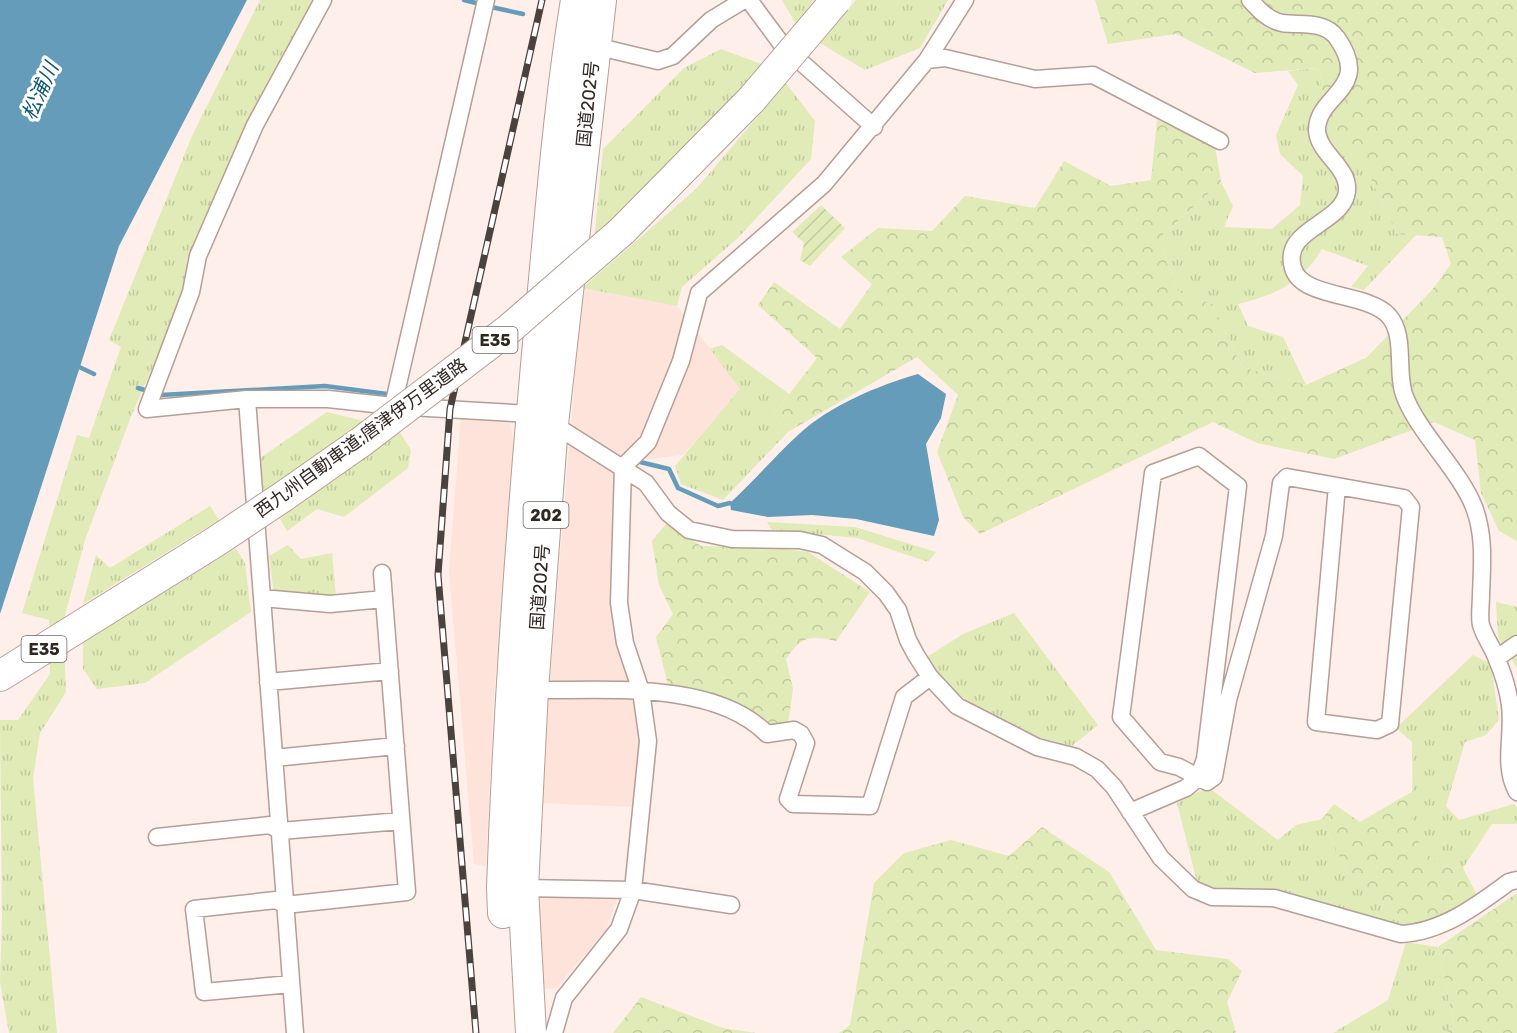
<svg xmlns="http://www.w3.org/2000/svg" width="1517" height="1033" font-family="Rubik,'Noto Sans JP',sans-serif">
<style>
.built{fill:#fde3da}
.grass{fill:url(#grass-tufts)}
.forest{fill:url(#forest-crowns)}
.garden{fill:url(#garden-furrows)}
.water{fill:#659cba}
.lines{fill:none;stroke-linecap:round;stroke-linejoin:round}
.stream{stroke:#659cba;stroke-width:4.5}
.street-casing{stroke:#b59e96;stroke-width:19}
.highway-casing{stroke:#b59e96;stroke-width:32}
.street{stroke:#fff;stroke-width:16}
.highway{stroke:#fff;stroke-width:30}
.rail-casing{stroke:#4b413d;stroke-width:7}
.rail{stroke:#fff;stroke-width:4.5;stroke-dasharray:14;stroke-linecap:butt}
.highway-bridge-casing{stroke:#b59e96;stroke-width:32;stroke-linecap:butt}
.highway-bridge{stroke:#fff;stroke-width:30}
.labels{text-anchor:middle;stroke-width:6;stroke-linejoin:round;paint-order:stroke}
.shield{fill:#fff;stroke:#6e6865;stroke-width:1.5}
.shield-label{font-size:16px;font-weight:bold;fill:#302723}
.street-label{font-size:18px;fill:#302723;stroke:#fff}
.water-label{font-size:20px;font-style:italic;fill:#105675;stroke:#fff}
</style>
<defs>
<pattern id="grass-tufts" width="24" height="20" patternUnits="userSpaceOnUse" patternTransform="scale(1.5)"><rect width="24" height="20" fill="#e0ebb7"/><path d="M3 7l-1-3M5 7V3M7 7l1-3M15 17l-1-3M17 17v-4M19 17l1-3" fill="none" stroke="#c0ca9d"/></pattern>
<pattern id="forest-crowns" width="20" height="18" patternUnits="userSpaceOnUse" patternTransform="scale(1.5)"><rect width="20" height="18" fill="#e0ebb7"/><path d="M2 6a3 3 0 1 1 6 0M12 15a3 3 0 1 1 6 0" fill="none" stroke="#c0ca9d"/></pattern>
<pattern id="garden-furrows" width="10" height="10" patternUnits="userSpaceOnUse" patternTransform="scale(1.5)"><rect width="10" height="10" fill="#e0ebb7"/><path d="M-1 1l2-2M0 10L10 0M9 11l2-2" fill="none" stroke="#c0ca9d"/></pattern>
</defs>
<rect width="100%" height="100%" fill="#feefea"/>
<path class="built" d="M 582,288 L 677,306 L 741,389 L 683,455 L 619,462 L 616,627 L 632,678 L 641,728 L 635,807 L 540,803 Z
M 461,416 L 508,417 L 515,446 L 494,694 L 486,866 L 474,864 L 449,572 Z
M 545,891 L 619,894 L 606,930 L 556,988 L 541,989 L 537,901 Z"/>
<path class="grass" d="M 260,0 L 314,0 L 242,135 L 187,260 L 186,290 L 130,419 L 85,540 L 63,623 L 66,692 L 40,733 L 33,778 L 57,1033 L 9,1033 L 0,982 L 2,918 L 0,720 L 18,720 L 50,674 L 49,620 L 22,613 L 77,435 L 89,438 L 121,347 L 109,340 L 192,136 Z
M 782,0 L 814,0 L 796,24 Z
M 856,0 L 948,0 L 920,48 L 865,70 L 820,43 Z
M 721,49 L 764,65 L 594,240 L 603,149 L 684,68 Z
M 1319,68 L 1327,126 L 1370,177 L 1397,234 L 1416,235 L 1364,290 L 1351,287 L 1368,266 L 1322,249 C 1301,283 1276,295 1238,304 L 1248,326 L 1283,337 L 1306,385 L 1242,367 L 1212,304 L 1178,292 L 1166,261 L 1163,234 L 1221,182 L 1233,206 L 1224,227 L 1272,229 L 1300,205 L 1303,176 L 1280,154 L 1276,135 L 1298,85 L 1288,71 Z
M 786,83 L 815,121 L 811,159 L 738,238 L 682,287 L 677,306 L 582,288 L 696,189 Z
M 722,345 L 789,394 L 774,414 L 788,432 L 723,500 L 681,484 L 675,466 L 740,389 L 710,349 Z
M 327,412 L 364,421 L 264,492 L 260,458 Z
M 399,431 L 411,450 L 408,468 L 344,517 L 317,509 L 287,531 L 279,517 Z
M 210,506 L 219,520 L 83,604 L 96,555 L 110,568 Z
M 767,522 L 855,527 L 936,552 L 928,562 L 857,538 L 772,530 Z
M 288,545 L 301,559 L 332,553 L 336,597 L 274,594 L 269,556 Z
M 236,548 L 245,563 L 251,612 L 145,683 L 97,689 L 83,669 L 83,642 Z
M 1496,602 L 1517,607 L 1517,668 L 1498,637 Z
M 1014,613 L 1098,725 L 1072,746 L 1037,737 L 967,701 L 939,678 L 927,657 L 963,634 Z
M 1473,655 L 1491,664 L 1499,720 L 1486,735 L 1465,742 L 1446,806 L 1459,820 L 1514,804 L 1517,807 L 1517,824 L 1492,824 L 1463,868 L 1437,866 L 1413,834 L 1412,742 L 1396,728 Z
M 1208,787 L 1278,840 L 1296,825 L 1322,819 L 1346,871 L 1411,930 L 1283,891 L 1217,894 L 1198,886 L 1177,803 Z
M 1406,942 L 1438,947 L 1454,1025 L 1445,1033 L 1333,1033 L 1388,1000 Z"/>
<path class="forest" d="M 1095,0 L 1517,0 L 1517,541 L 1499,531 L 1481,493 L 1475,440 L 1434,422 L 1334,459 L 1257,443 L 1213,422 L 980,534 L 963,517 L 937,452 L 958,395 L 917,357 L 788,432 L 774,414 L 817,358 L 758,305 L 774,282 L 840,329 L 872,284 L 841,257 L 878,228 L 932,231 L 965,196 L 1035,208 L 1064,161 L 1111,186 L 1151,180 L 1157,120 L 1215,146 L 1221,182 L 1163,234 L 1166,261 L 1178,292 L 1212,304 L 1242,367 L 1306,385 L 1366,358 L 1432,290 L 1451,264 L 1442,237 L 1397,234 L 1370,177 L 1327,126 L 1319,68 L 1255,73 L 1176,34 L 1108,44 Z
M 667,523 L 701,546 L 780,548 L 808,552 L 870,592 L 836,641 C 810,635 801,636 786,659 L 793,689 L 788,724 L 772,728 C 744,703 704,693 668,685 L 656,637 L 673,614 L 659,585 L 652,541 Z
M 1413,791 L 1413,834 L 1437,866 L 1463,868 L 1478,897 L 1411,930 L 1346,871 L 1322,819 L 1334,804 L 1360,822 Z
M 1042,827 L 1109,872 L 1156,950 L 1228,959 L 1242,971 L 1227,1002 L 1236,1033 L 839,1033 L 850,1025 L 874,883 L 904,853 L 951,840 L 1009,856 Z
M 1517,893 L 1517,1033 L 1445,1033 L 1454,1025 L 1438,947 Z
M 641,997 L 723,1028 L 756,1033 L 613,1033 Z"/>
<path class="garden" d="M 821,205 L 845,228 L 810,266 L 800,260 L 804,243 L 792,232 Z"/>
<path class="water" d="M 0,0 L 247,0 L 119,246 L 0,614 Z
M 918,374 L 946,394 L 941,418 L 926,444 L 939,520 L 934,536 L 856,519 L 812,515 L 768,517 L 731,510 L 730,503 C 754,481 775,456 799,434 C 831,405 877,386 918,374 Z"/>
<g class="lines">
<path class="stream" d="M 464,0 L 476,3
M 491,7 L 523,14
M 75,365 L 94,374
M 138,388 L 161,395 L 325,386 L 387,394
M 640,462 L 669,469 L 678,488 L 718,506 L 730,503"/>
<defs>
<path id="street" d="M 323,0 L 255,125 L 198,256 L 191,292 L 147,409 L 247,399 L 328,399 L 393,406 L 531,414 L 553,424 L 646,483 L 668,513 L 689,530 L 732,539 L 800,540 L 822,545 L 865,572 L 886,593 L 898,610 L 908,640 L 916,655 L 930,677 L 957,706 L 1037,747 L 1076,757 L 1097,769 L 1114,787 L 1161,858 L 1193,889 L 1212,897 L 1274,898 L 1401,934 C 1442,932 1478,905 1509,882 L 1517,880
M 749,0 L 783,46 L 874,127
M 1250,0 C 1259,10 1268,20 1282,23 C 1301,26 1324,20 1337,38 C 1373,89 1317,94 1317,130 C 1318,155 1354,169 1346,196 C 1337,225 1282,230 1293,268 C 1302,299 1366,292 1388,315 C 1407,335 1395,373 1405,397 C 1419,433 1460,471 1474,507 C 1485,536 1482,565 1481,595 C 1481,604 1479,617 1481,625 C 1484,636 1492,646 1496,657 C 1502,671 1508,689 1510,705 C 1514,735 1502,765 1517,792
M 595,46 L 658,61 L 673,56 L 711,20 L 744,0
M 927,60 L 945,58 L 1035,79 L 1093,75 L 1220,141
M 247,399 L 295,1033
M 393,406 L 486,0
M 262,598 L 330,604 L 384,599
M 1497,658 L 1517,644
M 268,682 L 390,671
M 533,690 C 603,691 714,680 767,734 L 794,730 L 801,734 L 806,743 L 788,799 L 793,804 L 870,806 L 904,697 L 930,677
M 274,758 L 396,746
M 1130,812 L 1186,788 L 1198,778 L 1205,759 L 1238,486 L 1199,456 L 1153,473 L 1121,717 L 1160,762 L 1179,767 L 1207,782 L 1214,777 L 1228,700 L 1274,536 L 1281,483 L 1287,477 L 1404,498 L 1411,507 L 1390,724 L 1377,730 L 1316,722 L 1337,486
M 157,837 L 270,825 L 280,831 L 401,821
M 523,888 L 633,890 L 731,905
M 291,984 L 204,992 L 194,909 L 276,900 L 285,905 L 407,892 L 382,573
M 554,1033 L 564,998 L 619,929 L 633,890 L 648,741 L 641,691 L 625,643 L 619,603 L 623,467 L 648,442 L 681,361 L 699,293 L 824,184 L 927,60 L 965,0"/>
<path id="highway" d="M 622,231 L 752,99
M 284,496 L 361,442
M 0,676 L 215,542
M 503,913 L 502,887 C 509,695 523,503 541,311 C 551,207 559,103 576,0
M 531,1033 L 523,888 L 533,690 L 553,424 L 601,0"/>
</defs>
<use href="#street" class="street-casing"/>
<use href="#highway" class="highway-casing"/>
<use href="#street" class="street"/>
<use href="#highway" class="highway"/>
<defs>
<path id="rail" d="M 476,1033 L 438,575 L 450,409 L 542,0"/>
</defs>
<use href="#rail" class="rail-casing"/>
<use href="#rail" class="rail"/>
<defs>
<path id="highway-bridge" d="M 752,99 L 836,0
M 361,442 L 508,330 L 622,231
M 215,542 L 284,496"/>
</defs>
<use href="#highway-bridge" class="highway-bridge-casing"/>
<use href="#highway-bridge" class="highway-bridge"/>
</g>
<g class="labels">
<g class="shield">
<rect x="472.5" y="327" width="45" height="26" rx="4.5"/>
<rect x="523.5" y="502" width="45" height="26" rx="4.5"/>
<rect x="21.5" y="636" width="45" height="26" rx="4.5"/>
</g>
<g class="shield-label">
<text x="495" y="346">E35</text>
<text x="546" y="521">202</text>
<text x="44" y="655">E35</text>
</g>
<g class="street-label">
<text transform="translate(588 104) rotate(-84)" y="6">国道202号</text>
<text transform="translate(361 438) rotate(-36)" y="6">西九州自動車道;唐津伊万里道路</text>
<text transform="translate(540 587) rotate(-86)" y="6">国道202号</text>
</g>
<g class="water-label">
<text transform="translate(40 91) rotate(-66)" y="7">松浦川</text>
</g>
</g>
</svg>
